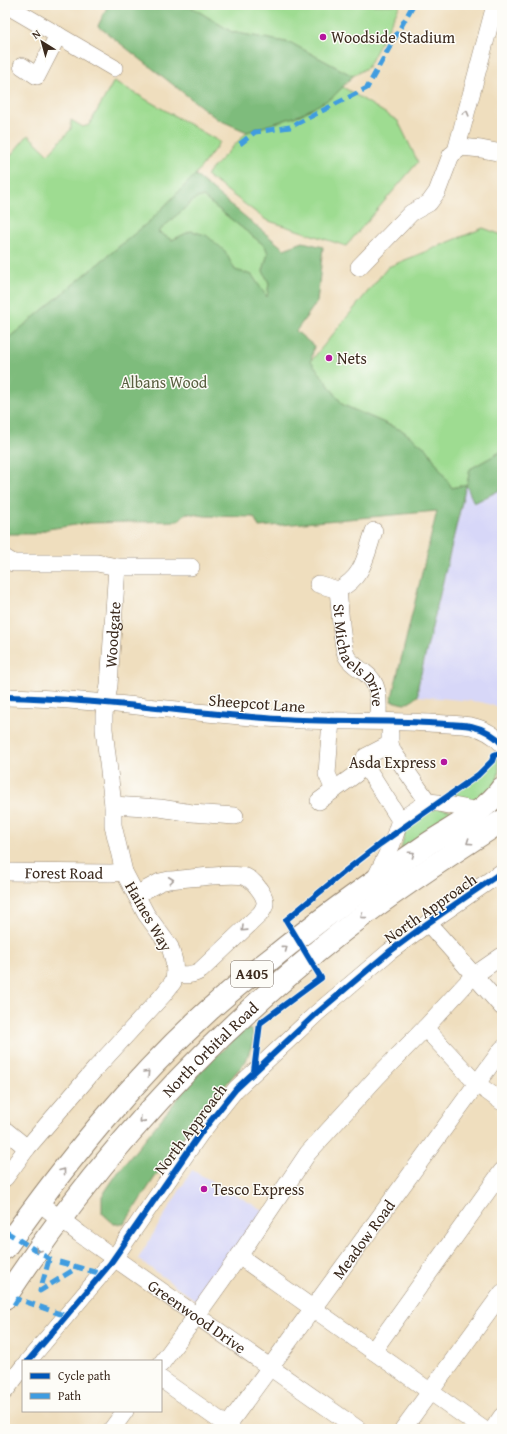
<svg xmlns="http://www.w3.org/2000/svg" width="507" height="1434" font-family="'Gentium Book Plus',serif">
<style>
.built{fill:#d7d7f8}
.green{fill:#9edc91;stroke:#6c8358}
.forest{fill:#7ebc7b;stroke:#5c734c;fill-rule:evenodd}
.lines{fill:none;stroke-linecap:round;stroke-linejoin:round}
.minor-casing{stroke:#95846e;stroke-width:18}
.highway-casing{stroke:#95846e;stroke-width:24}
.minor{stroke:#fff;stroke-width:17}
.highway{stroke:#fff;stroke-width:22}
.quiet{stroke:#3f9ce0;stroke-width:5;stroke-dasharray:10 5;stroke-linecap:butt}
.cycleway-casing{stroke:#fdfcf7;stroke-width:8}
.cycleway{stroke:#0057b8;stroke-width:6}
.oneway{stroke:#a79f9a}
.poi-dot{fill:#b5179e;stroke:#fdfcf7;stroke-width:1.5}
.labels{text-anchor:middle;stroke-width:3;stroke-linejoin:round;paint-order:stroke}
.shield{fill:#fdfcf7;stroke:#75695f;stroke-width:1}
.shield-label{font-size:15px;font-weight:bold;fill:#3b2a1e}
.poi-label{font-size:16px;fill:#3b2a1e;stroke:#fdfcf7;text-anchor:start}
.park-label{font-size:16px;fill:#595f40;stroke:#fdfcf7}
.street-label{font-size:16px;fill:#3b2a1e;stroke:#fdfcf7}
</style>
<rect width="100%" height="100%" fill="#fdfcf7"/>
<filter id="ink" filterUnits="userSpaceOnUse"><feTurbulence type="fractalNoise" baseFrequency=".025" numOctaves="2"/><feDisplacementMap in="SourceGraphic" scale="8" xChannelSelector="R" yChannelSelector="G"/><feConvolveMatrix kernelMatrix="1 2 1 2 8 2 1 2 1" color-interpolation-filters="sRGB"/></filter>
<filter id="wash" filterUnits="userSpaceOnUse"><feTurbulence type="fractalNoise" baseFrequency=".012" numOctaves="4" result="noise"/><feDisplacementMap in="SourceGraphic" scale="16" xChannelSelector="R" yChannelSelector="G"/><feGaussianBlur stdDeviation="0.9" result="paint"/><feColorMatrix in="noise" values="0 0 0 0 0 0 0 0 0 0 0 0 0 0 0 0 0 1.4 0 .05"/><feComposite in="paint" operator="in"/></filter>
<g filter="url(#wash)">
<rect width="100%" height="100%" fill="#efdebe"/>
<path class="built" d="M 502,454 L 502,708 L 481,702 L 418,696 L 418,686 L 470,469 Z
M 192,1170 L 266,1212 L 201,1304 L 138,1259 Z"/>
<path class="green" d="M 188,5 L 400,5 L 368,67 L 353,76 L 291,43 L 232,32 Z
M 114,81 L 220,142 L 195,175 L 151,220 L 5,341 L 5,162 L 28,135 L 48,154 L 71,129 L 71,120 L 83,127 L 89,125 Z
M 343,87 L 398,121 L 418,162 L 346,246 L 266,220 L 206,175 L 247,132 L 300,115 L 333,97 Z
M 203,197 L 265,246 L 268,253 L 263,271 L 269,283 L 267,298 L 252,275 L 235,270 L 231,262 L 191,231 L 172,240 L 158,232 L 196,198 Z
M 483,228 L 502,235 L 502,451 L 470,469 L 467,484 L 452,488 L 427,449 L 403,431 L 343,405 L 311,361 L 388,267 Z
M 498,758 C 500,769 499,784 490,792 C 485,796 478,799 472,802 L 449,797 L 483,772 L 494,760 Z
M 434,807 L 458,812 L 401,850 L 406,826 Z"/>
<path class="forest" d="M 108,5 L 188,5 L 232,32 L 291,43 L 353,76 L 333,97 L 300,115 L 247,132 L 217,119 L 98,26 Z
M 195,175 L 284,249 L 303,242 L 323,247 L 317,302 L 296,331 L 314,346 L 311,361 L 343,405 L 403,431 L 427,449 L 452,488 L 467,484 L 470,469 L 502,451 L 502,489 L 474,503 L 466,485 L 418,686 L 418,696 L 405,704 L 391,701 L 437,511 L 259,527 L 254,517 L 205,516 L 186,513 L 178,521 L 89,523 L 48,529 L 34,534 L 5,534 L 5,341 L 151,220 ZM 203,197 L 265,246 L 268,253 L 263,271 L 269,283 L 267,297 L 252,275 L 235,270 L 225,251 L 206,235 L 191,231 L 172,240 L 158,232 L 196,198 Z
M 247,1029 L 251,1030 L 253,1033 L 253,1042 L 246,1061 L 203,1111 L 165,1162 L 124,1224 L 114,1224 L 102,1213 L 102,1196 L 119,1171 L 196,1076 L 237,1036 Z"/>
</g>
<g filter="url(#ink)">
<g class="lines">
<defs>
<g id="minor">
<path d="M 8,6 L 114,68"/>
<path d="M 22,66 L 37,76 L 58,35"/>
<path d="M 456,151 L 495,5"/>
<path d="M 359,267 L 411,213 L 429,203 L 437,192 L 451,155 L 462,147 L 481,149 L 502,153"/>
<path d="M 5,558 L 13,563 L 97,563 L 117,567 L 191,567"/>
<path d="M 318,584 L 338,590 C 364,577 365,557 374,531"/>
<path id="s1" d="M 338,590 C 340,605 341,645 347,657 C 351,664 359,668 365,673 C 381,684 378,703 378,721"/>
<path d="M 5,697 C 97,699 188,713 280,719 C 330,722 379,720 429,723 C 443,724 457,724 471,726 C 484,729 494,734 502,744"/>
<path d="M 331,720 L 327,774 L 334,790"/>
<path d="M 390,733 L 390,744 L 393,752 L 428,802"/>
<path d="M 390,744 L 365,757 L 364,761 L 365,765 L 400,820"/>
<path d="M 319,801 L 356,774"/>
<path d="M 113,805 L 160,808 L 192,813 L 235,816"/>
<path id="s2" d="M 5,872 L 111,873 L 124,872"/>
<path d="M 374,881 L 392,844 L 400,820 L 428,802 L 438,803 L 479,811"/>
<path d="M 136,895 L 160,882 L 169,880 C 184,879 235,872 246,877 C 253,880 257,886 261,892 C 267,901 266,906 260,914 L 201,970 C 192,976 185,975 175,974"/>
<path d="M 428,923 L 502,1007"/>
<path d="M 425,1028 L 477,1084 L 502,1102"/>
<path d="M 5,1130 L 27,1148"/>
<path id="s3" d="M 5,1178 L 27,1148 L 96,1068 L 163,995 L 173,982 L 175,974 L 174,961 L 170,947 L 146,914 L 124,872 L 113,825 L 113,805 L 104,729 L 104,715 L 109,685 L 117,567"/>
<path id="s4" d="M 38,1202 L 80,1234 L 358,1429"/>
<path d="M 239,1256 L 483,1429"/>
<path d="M 373,1351 L 502,1171"/>
<path d="M 28,1361 L 110,1264 L 200,1134 L 236,1089 L 317,1013 L 389,952 L 428,923 L 502,872"/>
<path d="M 161,1364 L 197,1315 L 239,1256 L 308,1153 L 377,1077 L 425,1028 L 473,976 L 502,956"/>
<path d="M 161,1379 L 232,1429"/>
<path d="M 5,1391 L 23,1367"/>
<path d="M 112,1429 L 125,1411"/>
<path id="s5" d="M 225,1429 L 502,1049"/>
<path d="M 403,1429 L 502,1293"/>
<path d="M 493,1429 L 502,1416"/>
</g>
<g id="highway">
<path d="M 5,1248 C 65,1164 131,1081 208,1011 C 228,993 249,976 271,959 C 321,918 375,880 429,843 C 453,827 485,812 502,788"/>
<path id="s6" d="M 5,1298 C 97,1158 212,1033 344,930 C 394,891 449,855 502,821"/>
</g>
</defs>
<use href="#minor" class="minor-casing"/>
<use href="#highway" class="highway-casing"/>
<use href="#minor" class="minor"/>
<use href="#highway" class="highway"/>
<path class="quiet" d="M 240,144 L 255,132 L 290,127 L 367,88 L 413,5
M 5,1231 L 51,1260
M 49,1260 L 40,1291 L 78,1267
M 59,1262 L 102,1274
M 14,1305 L 18,1299 L 66,1316"/>
<defs>
<path id="cycleway" d="M 5,697 C 97,699 188,713 280,719 C 330,722 379,720 429,723 C 443,724 457,724 471,726 C 484,729 494,734 502,744
M 254,1071 L 260,1023 L 321,978 L 286,920 L 344,872 L 380,844 L 478,775 L 492,761 L 494,755 L 502,752
M 28,1361 L 110,1264 L 200,1134 L 236,1089 L 317,1013 L 389,952 L 428,923 L 502,872"/>
</defs>
<use href="#cycleway" class="cycleway-casing"/>
<use href="#cycleway" class="cycleway"/>
</g>
<defs><path id="oneway-chevron" d="M-2-3.5L2.5 0L-2 3.5" fill="none" stroke-width="1.6" stroke-linecap="round" stroke-linejoin="round"/></defs>
<g class="oneway">
<use href="#oneway-chevron" transform="translate(466 113) rotate(-75)"/>
<use href="#oneway-chevron" transform="translate(469 842) rotate(146)"/>
<use href="#oneway-chevron" transform="translate(412 854) rotate(-35)"/>
<use href="#oneway-chevron" transform="translate(171 880) rotate(-7)"/>
<use href="#oneway-chevron" transform="translate(363 916) rotate(144)"/>
<use href="#oneway-chevron" transform="translate(244 929) rotate(136)"/>
<use href="#oneway-chevron" transform="translate(285 948) rotate(-37)"/>
<use href="#oneway-chevron" transform="translate(147 1073) rotate(-47)"/>
<use href="#oneway-chevron" transform="translate(142 1120) rotate(132)"/>
<use href="#oneway-chevron" transform="translate(63 1171) rotate(-52)"/>
<use href="#oneway-chevron" transform="translate(38 1250) rotate(126)"/>
</g>
</g>
<g class="poi-dot">
<circle cx="323" cy="37" r="4"/>
<circle cx="329" cy="358" r="4"/>
<circle cx="444" cy="762" r="4"/>
<circle cx="204" cy="1189" r="4"/>
</g>
<g class="labels">
<rect class="shield" x="231" y="961" width="42" height="26" rx="3"/>
<g class="shield-label">
<text x="252" y="979">A405</text>
</g>
<g class="poi-label">
<text x="331" y="43">Woodside Stadium</text>
<text x="337" y="364">Nets</text>
<text x="436" y="768" text-anchor="end">Asda Express</text>
<text x="212" y="1195">Tesco Express</text>
</g>
<g class="park-label">
<text x="164" y="388">Albans Wood</text>
</g>
<g class="street-label">
<text dy="6" stroke="none"><textPath href="#s3" startOffset="622">Woodgate</textPath></text>
<text dy="6" stroke="none"><textPath href="#s1" startOffset="72">St Michaels Drive</textPath></text>
<text transform="translate(257 703) rotate(4)" y="6">Sheepcot Lane</text>
<text dy="6" stroke="none"><textPath href="#s2" startOffset="59">Forest Road</textPath></text>
<text transform="translate(430 908) rotate(-35)" y="6">North Approach</text>
<text transform="translate(149 916) rotate(60)" y="6">Haines Way</text>
<text dy="6" stroke="none"><textPath href="#s6" startOffset="323">North Orbital Road</textPath></text>
<text transform="translate(190 1129) rotate(-53)" y="6">North Approach</text>
<text dy="6" stroke="none"><textPath href="#s5" startOffset="235">Meadow Road</textPath></text>
<text dy="6" stroke="none"><textPath href="#s4" startOffset="196">Greenwood Drive</textPath></text>
</g>
</g>
<rect width="507" height="1434" fill="none" stroke="#fdfcf7" stroke-width="20"/>
<rect x="22" y="1360" width="140" height="52" fill="#fdfcf7" stroke="#afa8a0"/>
<rect x="30" y="1373" width="20" height="6" fill="#0057b8" stroke="#afa8a0"/>
<text x="58" y="1380" font-size="12" fill="#3b2a1e">Cycle path</text>
<rect x="30" y="1393" width="20" height="6" fill="#3f9ce0" stroke="#afa8a0"/>
<text x="58" y="1400" font-size="12" fill="#3b2a1e">Path</text>
<g transform="translate(42 42) rotate(323)" stroke="#fdfcf7" stroke-width="3" paint-order="stroke">
<path d="M0-3L7 15L0 10L-7 15Z" fill="#3b2a1e"/>
<text y="-6" font-size="11" font-weight="bold" text-anchor="middle" fill="#3b2a1e">N</text>
</g>
</svg>
